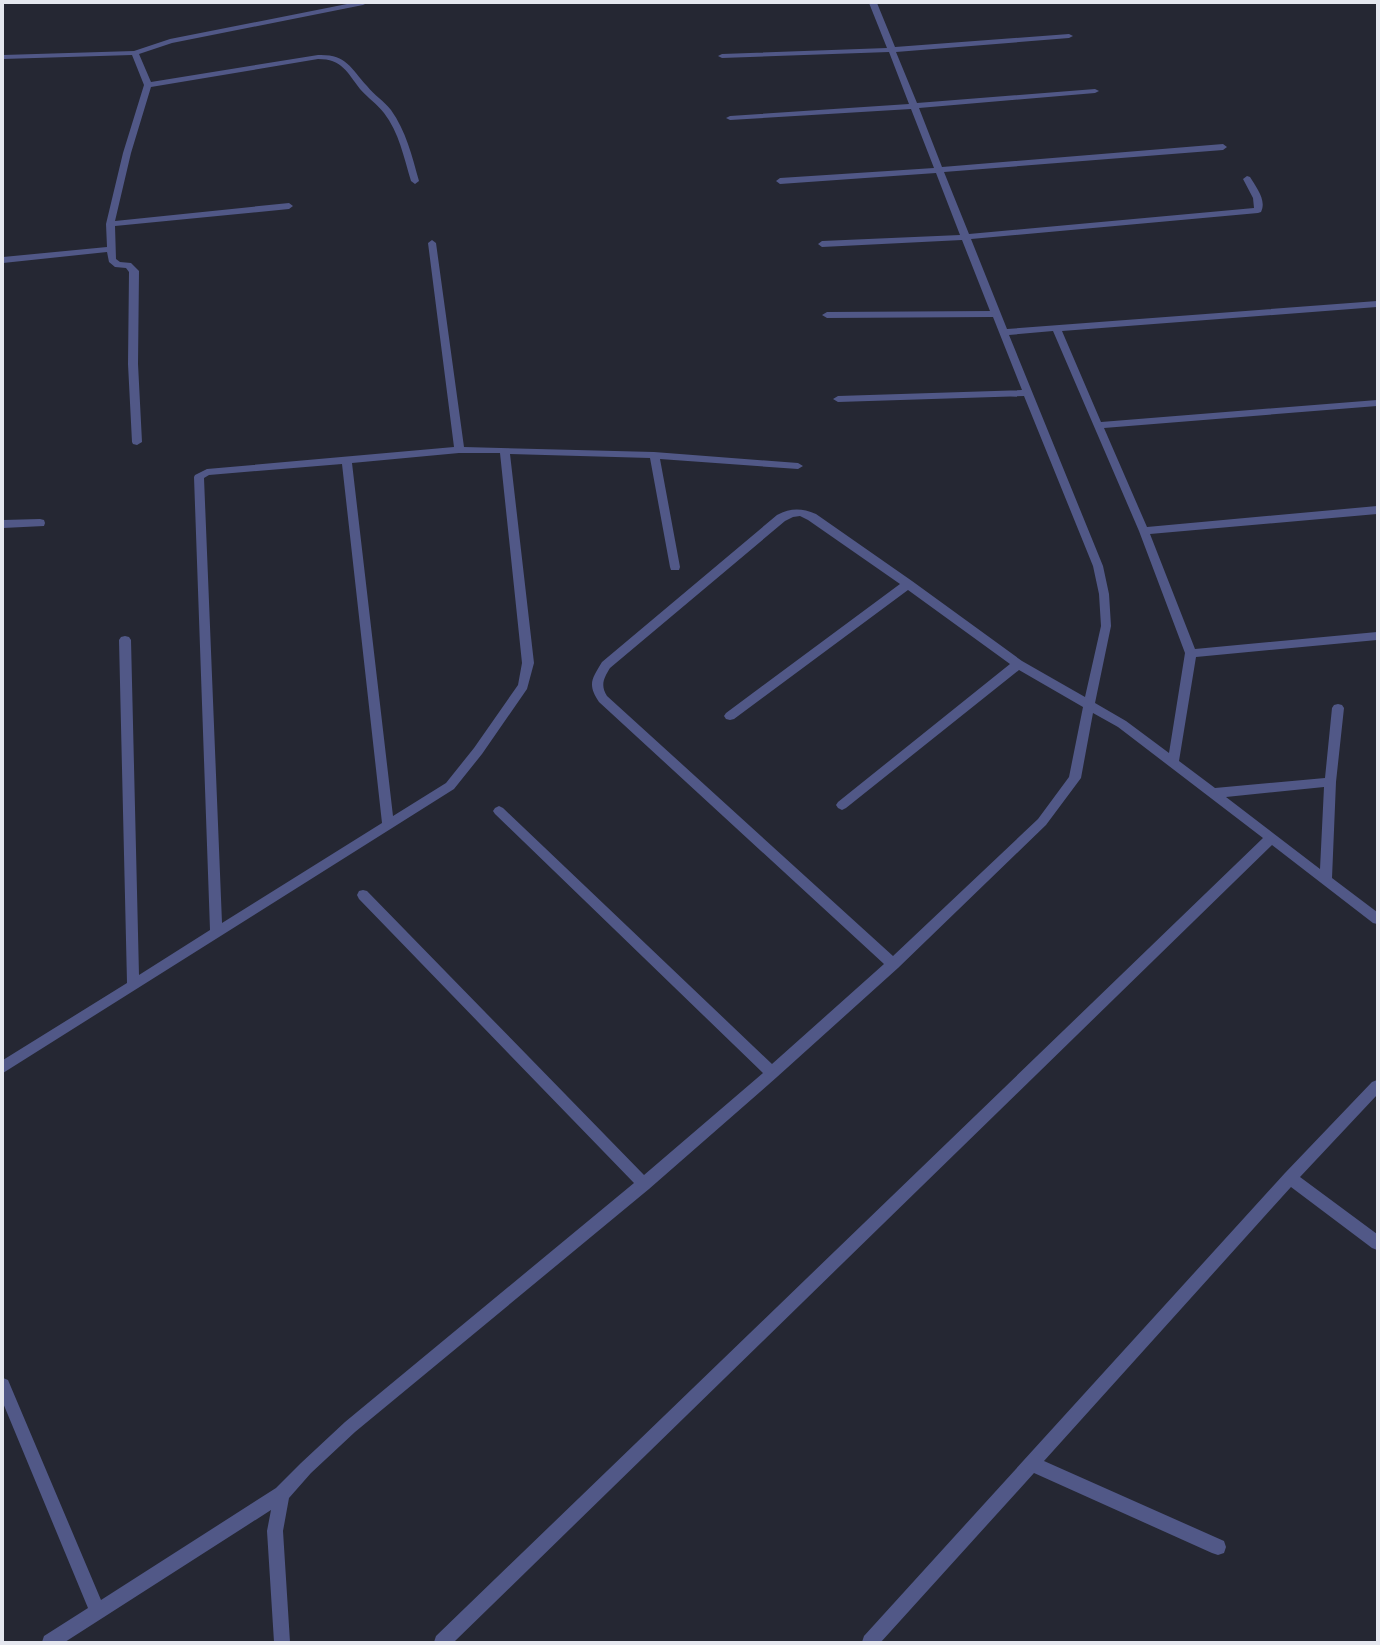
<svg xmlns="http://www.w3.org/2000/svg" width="1380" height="1645" font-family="Commissioner,sans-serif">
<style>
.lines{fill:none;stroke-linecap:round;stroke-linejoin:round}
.street{fill:#515887;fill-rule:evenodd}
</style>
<rect width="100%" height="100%" fill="#252733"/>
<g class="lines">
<path class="street" d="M 352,3 L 367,3 L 363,5 L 172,43 L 139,54 L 151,82 L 318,55 C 346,54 350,67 367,86 C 374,95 384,101 391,110 C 406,131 412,156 419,181 L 415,184 L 411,181 C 404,158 399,132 384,113 C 377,104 368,98 360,89 C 347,72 342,59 318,59 L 151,87 L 131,153 L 115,221 L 289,203 L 293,206 L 289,209 L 115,226 L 116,259 L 120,262 L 131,263 L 139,271 L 138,364 L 142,442 L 137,445 L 133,444 L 132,442 L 128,364 L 129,272 L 126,268 L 115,267 L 109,262 L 107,252 L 3,263 L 3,257 L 107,247 L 106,224 L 123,153 L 144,85 L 132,55 L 3,59 L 3,55 L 134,51 L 170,39 Z
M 869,3 L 877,3 L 895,47 L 1069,34 L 1073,36 L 1069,38 L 896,52 L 917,103 L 1095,89 L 1099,91 L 1095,93 L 919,108 L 942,167 L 1223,144 L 1227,147 L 1223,150 L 944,172 L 969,234 L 1254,208 L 1253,198 L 1243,179 L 1247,176 L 1250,177 C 1256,187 1267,200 1261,212 L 1258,213 L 971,239 L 1007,329 L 1377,301 L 1377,307 L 1062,331 L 1101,422 L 1377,400 L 1377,406 L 1104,428 L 1147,527 L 1377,506 L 1377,514 L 1150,534 L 1195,649 L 1377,632 L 1377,640 L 1196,657 L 1179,761 L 1215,788 L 1325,778 L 1332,708 L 1334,705 L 1338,704 L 1342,705 L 1344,708 L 1336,782 L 1332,878 L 1377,912 L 1377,924 L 1373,923 L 1272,845 L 454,1642 L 434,1642 L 436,1636 L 1263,838 L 1118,727 L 1093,713 L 1081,778 L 1046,825 L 898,968 L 777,1077 L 649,1189 L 355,1432 L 311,1473 L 289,1498 L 283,1531 L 290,1642 L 274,1642 L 267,1531 L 271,1510 L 65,1642 L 42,1642 L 44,1636 L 88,1608 L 3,1403 L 3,1378 L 8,1380 L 101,1600 L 276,1488 L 301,1463 L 345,1422 L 634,1183 L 359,899 L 357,895 L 359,891 L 363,890 L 367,891 L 644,1175 L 763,1073 L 495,814 L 493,811 L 495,808 L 499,806 L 503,808 L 772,1064 L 884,964 L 599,702 C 587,684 592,679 602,662 L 777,515 C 791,508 801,508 816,514 L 912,581 L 1022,661 L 1085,697 L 1101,626 L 1099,594 L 1093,566 L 1024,396 L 838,402 L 833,399 L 838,396 L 1022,390 L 993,317 L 827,318 L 822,315 L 827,312 L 990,311 L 962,240 L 822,247 L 818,244 L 822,241 L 960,235 L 936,173 L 780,184 L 776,181 L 780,178 L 934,168 L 911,109 L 730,120 L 726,118 L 730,116 L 909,104 L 889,52 L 722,58 L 718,56 L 722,54 L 887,48 ZM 1053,331 L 1139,531 L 1185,653 L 1169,753 L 1126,721 L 1095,703 L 1111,626 L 1109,594 L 1103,566 L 1009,335 ZM 800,516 L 808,520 L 900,584 L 726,713 L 724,716 L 726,719 L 730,720 L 734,719 L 908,590 L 1010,664 L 838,802 L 836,805 L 838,808 L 842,810 L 846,808 L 1019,670 L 1083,707 L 1069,777 L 1038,819 L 893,956 L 607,696 C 600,685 604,678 610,668 L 785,521 L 793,517 ZM 1324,787 L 1320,869 L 1226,797 Z
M 432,240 L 436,243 L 464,447 L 654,452 L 798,463 L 803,466 L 798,469 L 660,459 L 680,567 L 679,570 L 671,570 L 670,567 L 650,458 L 510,454 L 534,663 L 527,689 L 482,754 L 454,789 L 3,1073 L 3,1060 L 127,983 L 119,640 L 121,637 L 125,636 L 129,637 L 131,640 L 139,975 L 210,930 L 194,477 L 195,475 L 207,469 L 454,447 L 428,243 ZM 459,453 L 500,453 L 522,663 L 518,685 L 474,748 L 446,783 L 393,816 L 352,463 ZM 342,464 L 382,823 L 222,923 L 204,478 L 209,475 Z
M 40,519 L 44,520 L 45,523 L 44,526 L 3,528 L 3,520 Z
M 1377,1080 L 1377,1095 L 1300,1177 L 1377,1234 L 1377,1250 L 1372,1248 L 1291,1187 L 1044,1461 L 1224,1541 L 1226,1547 L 1224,1553 L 1218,1555 L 1212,1553 L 1034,1473 L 881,1642 L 862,1642 L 864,1636 L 1285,1173 L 1372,1082 Z"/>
</g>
<rect width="1380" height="1645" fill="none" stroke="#e5e7ef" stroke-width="8"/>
</svg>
